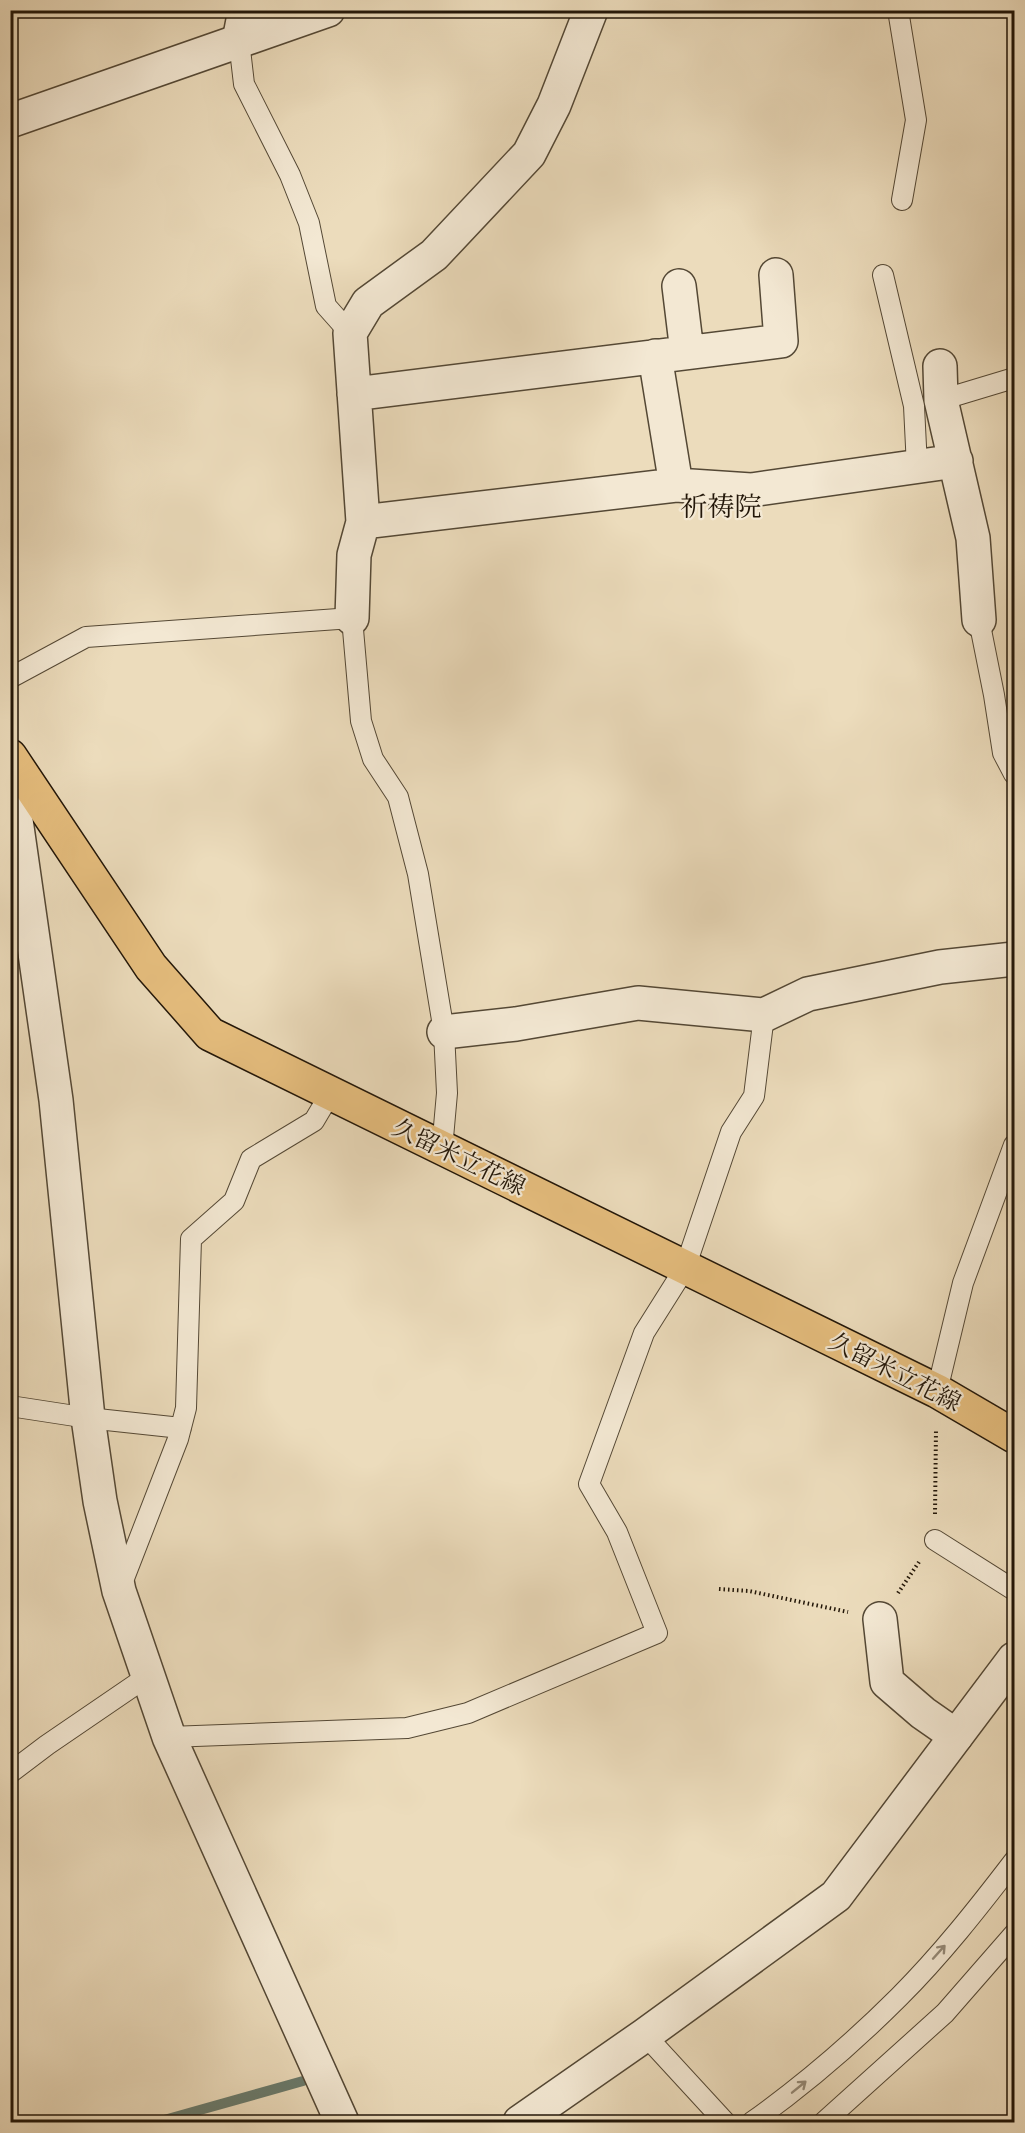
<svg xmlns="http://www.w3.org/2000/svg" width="1025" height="2133" font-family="Vollkorn,'Noto Serif JP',serif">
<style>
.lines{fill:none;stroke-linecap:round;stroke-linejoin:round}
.stream{stroke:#697a6c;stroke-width:10}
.service-casing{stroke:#544835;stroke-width:22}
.minor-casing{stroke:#544835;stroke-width:36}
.tertiary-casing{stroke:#544835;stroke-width:36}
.primary-casing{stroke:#221608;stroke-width:36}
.path{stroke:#221608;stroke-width:4;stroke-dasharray:1.5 3;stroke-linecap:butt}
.service{stroke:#f3e8d3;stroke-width:20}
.minor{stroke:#f3e8d3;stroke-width:33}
.tertiary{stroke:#f3e8d3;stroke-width:33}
.primary{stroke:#e6be7e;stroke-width:33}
.oneway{stroke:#958a78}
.labels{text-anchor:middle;stroke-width:4.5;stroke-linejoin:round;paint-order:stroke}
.street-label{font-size:24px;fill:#221608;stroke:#f3e8d3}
.quarter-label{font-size:27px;fill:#221608;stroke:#f3e8d3}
</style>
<rect width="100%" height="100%" fill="#ecdcbc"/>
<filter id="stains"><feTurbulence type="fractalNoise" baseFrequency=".00333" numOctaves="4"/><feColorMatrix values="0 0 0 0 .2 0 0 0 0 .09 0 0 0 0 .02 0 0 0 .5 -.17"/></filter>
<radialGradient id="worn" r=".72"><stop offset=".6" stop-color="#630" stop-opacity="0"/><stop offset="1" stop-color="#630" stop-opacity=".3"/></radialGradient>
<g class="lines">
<path class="stream" d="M 157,2122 L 303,2081"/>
<defs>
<path id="service" d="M 898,10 L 916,120 L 902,200
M 239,41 L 244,84 L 290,175 L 309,223 L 326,306 L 350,333
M 883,275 L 914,406 L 917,467
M 941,400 L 1014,378
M 979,620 L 994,695 L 1003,753 L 1014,774
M 10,678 L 86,637 L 352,618 L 361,721 L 373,759 L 398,797 L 418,874 L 444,1032 L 447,1093 L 442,1149
M 937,1391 L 963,1283 L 1014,1145
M 10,1406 L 88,1418 L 181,1428
M 935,1540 L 1014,1590
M 121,1586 L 178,1439 L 186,1408 L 191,1239 L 234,1201 L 251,1159 L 314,1121 L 330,1094
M 169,1737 L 407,1728 L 468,1713 L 657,1633 L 617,1532 L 589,1484 L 644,1333 L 685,1268 L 731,1132 L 754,1096 L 764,1015
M 10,1773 L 47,1745 L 148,1676
M 645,2035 L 725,2122
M 752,2122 C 804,2085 853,2043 899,1997 C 941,1955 978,1908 1014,1861
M 824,2122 L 945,2013 L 1014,1934"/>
<path id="minor" d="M 239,41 L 245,10
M 679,286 L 687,352
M 655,356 L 676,485
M 940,366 L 941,400 L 973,538 L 979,620
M 354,394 L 781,341 L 776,275
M 363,522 L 676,485 L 751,490 L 956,461
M 352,618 L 354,555 L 363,522 L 350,333 L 368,303 L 434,255 L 529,154 L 554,105 L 591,10
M 11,785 L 56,1100 L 88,1418 L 100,1501 L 119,1591 L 169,1737 L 342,2122
M 444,1032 L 516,1024 L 638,1003 L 764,1015 L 808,994 L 940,967 L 1014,959
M 880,1619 L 887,1682 L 923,1713 L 956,1736"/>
<path id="tertiary" d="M 10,121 L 328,10
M 520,2122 L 645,2035 L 836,1896 L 1014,1659"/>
<path id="primary" d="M 10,756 L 151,967 L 210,1034 L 937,1391 L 1014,1436"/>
</defs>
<use href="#service" class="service-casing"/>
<use href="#minor" class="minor-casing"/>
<use href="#tertiary" class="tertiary-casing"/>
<use href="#primary" class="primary-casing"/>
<path class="path" d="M 935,1514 L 936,1429
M 719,1589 L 749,1591 L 848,1612
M 898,1593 L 919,1562"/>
<use href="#service" class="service"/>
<use href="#minor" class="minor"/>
<use href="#tertiary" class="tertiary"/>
<use href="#primary" class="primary"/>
</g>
<defs><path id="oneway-shaft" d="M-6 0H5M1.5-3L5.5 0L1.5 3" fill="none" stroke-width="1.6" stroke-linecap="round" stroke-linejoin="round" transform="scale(1.5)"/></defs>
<g class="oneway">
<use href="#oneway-shaft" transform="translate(939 1952) rotate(-48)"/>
<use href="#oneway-shaft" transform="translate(799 2087) rotate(-39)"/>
</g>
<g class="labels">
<g class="street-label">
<text transform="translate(459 1157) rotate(26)" y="8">久留米立花線</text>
<text transform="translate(895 1372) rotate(27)" y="8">久留米立花線</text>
</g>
<g class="quarter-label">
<text x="721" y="516">祈祷院</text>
</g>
</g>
<rect width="1025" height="2133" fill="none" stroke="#ecdcbc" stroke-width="36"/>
<rect x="12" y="12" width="1001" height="2109" fill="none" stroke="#221608" stroke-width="3"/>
<rect x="18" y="18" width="989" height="2097" fill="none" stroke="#221608" stroke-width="1.5"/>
<rect width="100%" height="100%" filter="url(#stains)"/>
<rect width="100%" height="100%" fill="url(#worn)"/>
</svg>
